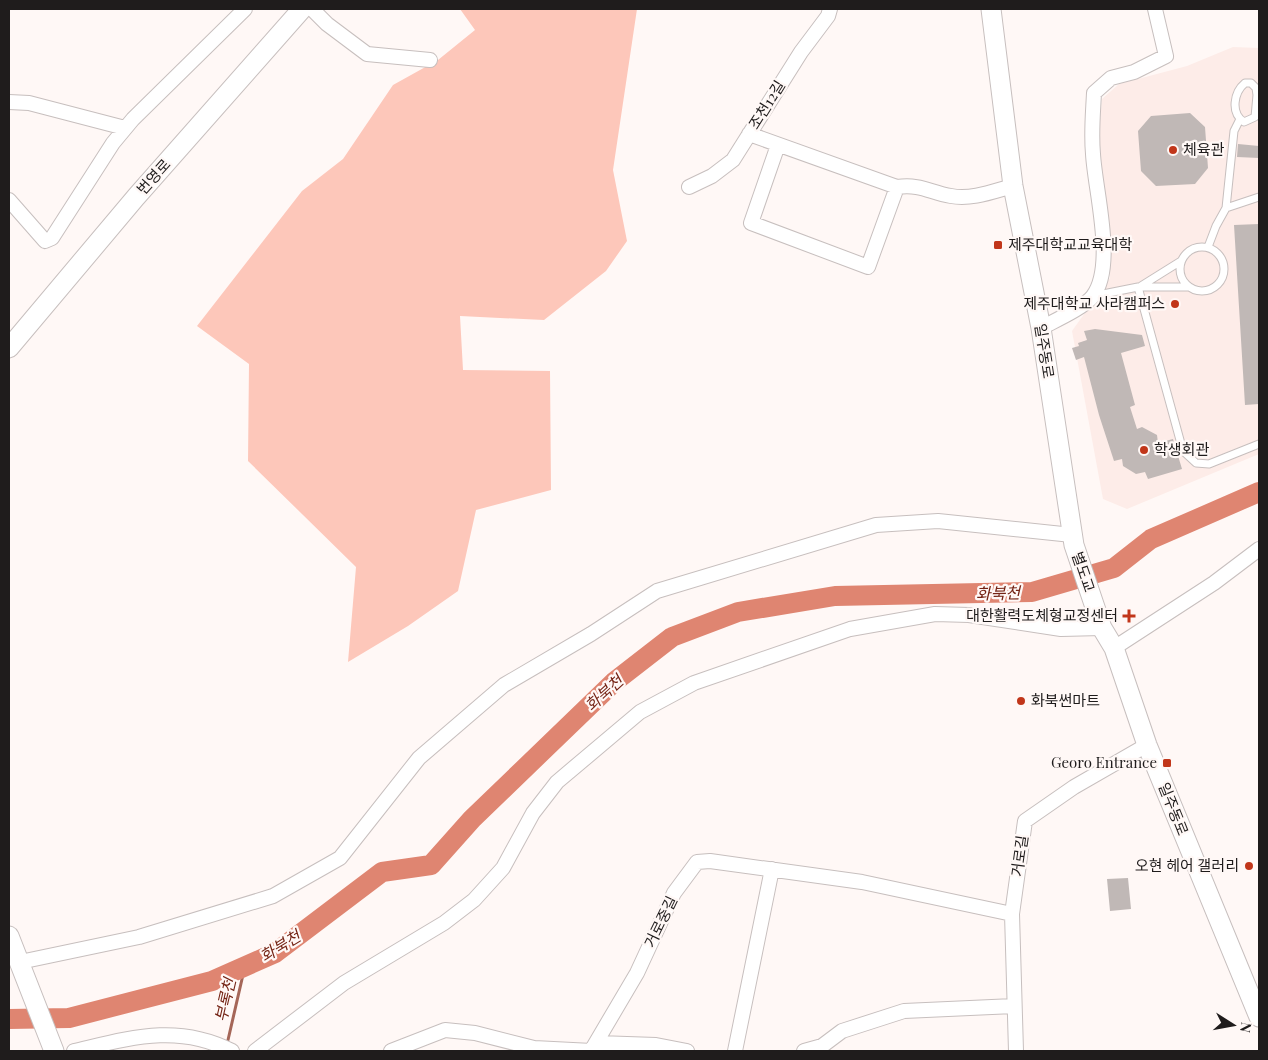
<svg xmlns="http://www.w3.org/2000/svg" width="1268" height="1060" font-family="'Playfair Display','Noto Sans KR',serif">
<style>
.built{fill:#fdece8}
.green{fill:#fdc7ba}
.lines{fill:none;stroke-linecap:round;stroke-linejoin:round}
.stream{stroke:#a56658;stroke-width:3}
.river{stroke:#df8571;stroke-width:20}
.building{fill:#c0b8b6}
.service-casing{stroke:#c7bfbe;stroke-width:9}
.minor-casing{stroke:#c7bfbe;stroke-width:16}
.secondary-casing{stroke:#c7bfbe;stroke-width:21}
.service{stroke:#fff;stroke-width:7}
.minor{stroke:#fff;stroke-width:14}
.secondary{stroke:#fff;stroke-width:19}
.poi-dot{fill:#c1361a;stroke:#fff8f6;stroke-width:2}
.labels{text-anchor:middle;stroke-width:4.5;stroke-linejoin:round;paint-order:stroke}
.street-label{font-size:15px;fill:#1f1c1c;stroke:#fff8f6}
.poi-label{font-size:15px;fill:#1f1c1c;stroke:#fff8f6;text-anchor:start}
.water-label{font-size:16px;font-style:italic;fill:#742314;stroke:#fff8f6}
</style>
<rect width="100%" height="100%" fill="#fff8f6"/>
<path class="built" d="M 1233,47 L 1259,48 L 1259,454 L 1127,509 L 1103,499 L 1072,331 L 1110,278 L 1099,132 L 1102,99 L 1119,84 L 1187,66 Z"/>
<path class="green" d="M 460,9 L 637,9 L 613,170 L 627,241 L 606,271 L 544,320 L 460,316 L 463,370 L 550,371 L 551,490 L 476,510 L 458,591 L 408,626 L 348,662 L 356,567 L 248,461 L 249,364 L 197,326 L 302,191 L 343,159 L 393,85 L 438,60 L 475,30 Z"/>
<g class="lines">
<path class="stream" d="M 228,1040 L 245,966"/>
<path class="river" d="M 9,1019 L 69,1018 L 212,981 L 275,953 L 382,872 L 431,865 L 472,819 L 614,682 L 672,637 L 738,612 L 835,596 L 1032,592 L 1114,568 L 1151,539 L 1259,492"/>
</g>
<path class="building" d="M 1190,113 L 1205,127 L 1208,168 L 1195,184 L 1156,186 L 1141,171 L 1138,131 L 1151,116 Z
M 1238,144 L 1259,146 L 1259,158 L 1237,157 Z
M 1259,224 L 1259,404 L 1245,405 L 1234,225 Z
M 1095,329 L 1142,335 L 1145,346 L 1121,353 L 1135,405 L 1130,407 L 1137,429 L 1142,427 L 1157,435 L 1158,443 L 1173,439 L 1182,469 L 1148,479 L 1145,472 L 1136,474 L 1123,466 L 1122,459 L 1114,461 L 1099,415 L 1084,357 L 1076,360 L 1072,348 L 1079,346 L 1078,343 L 1087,340 L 1084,331 Z
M 1128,878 L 1131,909 L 1110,911 L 1107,879 Z"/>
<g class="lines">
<defs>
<path id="service" d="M 1245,83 L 1251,83 L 1256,88 L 1257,95 L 1255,117 L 1244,122 C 1230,113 1234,92 1245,83 Z
M 1226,208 L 1234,131 L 1240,119
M1180 269a22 22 0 1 1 44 0a22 22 0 1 1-44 0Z
M 1208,247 L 1216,226 L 1226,208 L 1259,197
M 1141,286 L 1181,261
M 1138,287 L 1183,451 L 1196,463 L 1209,464 L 1259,444
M 1093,296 L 1138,287 L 1189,287"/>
<path id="minor" d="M 312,9 L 327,24 L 367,54 L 430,60
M 9,102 L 29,103 L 125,128
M 749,134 L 897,187 C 921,184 929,192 951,196 C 972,200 994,191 1013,186
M 778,145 L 751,223 L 868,267 L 897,187
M 689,187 L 712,176 L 733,160 L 801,52 L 828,16 L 830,9
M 9,200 L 45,241 L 52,238 L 113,143 L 133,119 L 245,9
M 1041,328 C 1054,321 1085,307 1093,296 C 1116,265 1095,191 1093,154 C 1091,133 1093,114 1094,93 L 1111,78 L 1134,72 L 1166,56 L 1155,9
M 1114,648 L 1214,583 L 1259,549
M 20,962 L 139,937 L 273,896 L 340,858 L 419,758 L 504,685 L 591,634 L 657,591 L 876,525 L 938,521 L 1072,535
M 598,1043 L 656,1045 L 687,1051
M 74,1051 C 130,1038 177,1023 232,1051
M 255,1051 L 344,983 L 444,923 L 474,900 L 503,868 L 533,813 L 557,782 L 640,712 L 694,683 L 850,629 L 935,614 L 969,615 L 1061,629 L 1102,628
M 391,1051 L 445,1030 L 475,1033 L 534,1048 L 592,1051
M 591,1051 L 637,973 L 674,893 L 697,862 L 710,861 L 862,882 L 1012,914
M 735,1051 L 772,869
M 804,1051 L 822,1046 L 842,1031 L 904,1011 L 1014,1006
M 1016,1051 L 1012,914 L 1025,821 L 1074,787 L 1147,745"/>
<path id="secondary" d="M 991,9 L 1013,186 L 1041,328 L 1074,545 L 1102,628 L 1114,648 L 1147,745 L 1259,1017
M 9,348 L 136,197 L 302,9
M 9,936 L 54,1051"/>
</defs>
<use href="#service" class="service-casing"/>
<use href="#minor" class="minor-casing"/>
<use href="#secondary" class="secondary-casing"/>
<use href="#service" class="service"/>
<use href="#minor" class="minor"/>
<use href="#secondary" class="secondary"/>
</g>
<g class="poi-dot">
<circle cx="1173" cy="150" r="5"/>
<rect x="993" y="240" width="10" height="10" rx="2.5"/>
<circle cx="1175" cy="304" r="5"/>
<circle cx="1144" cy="450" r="5"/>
<path d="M1126.5 608.5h5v5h5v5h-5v5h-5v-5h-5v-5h5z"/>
<circle cx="1021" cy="701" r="5"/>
<rect x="1162" y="758" width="10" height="10" rx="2.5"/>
<circle cx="1249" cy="866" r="5"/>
</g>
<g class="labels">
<g class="street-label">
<text transform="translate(767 105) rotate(-58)" y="5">조천12길</text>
<text transform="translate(154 177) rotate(-48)" y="5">번영로</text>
<text transform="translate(1044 351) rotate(81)" y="5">일주동로</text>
<text transform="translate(1083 572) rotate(71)" y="5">별도교</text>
<text transform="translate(1173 809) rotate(68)" y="5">일주동로</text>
<text transform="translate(1020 856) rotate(-82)" y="5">거로길</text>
<text transform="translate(661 922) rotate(-64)" y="5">거로중길</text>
</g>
<g class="poi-label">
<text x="1183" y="155">체육관</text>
<text x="1008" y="250">제주대학교교육대학</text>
<text x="1165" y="309" text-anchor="end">제주대학교 사라캠퍼스</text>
<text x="1154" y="455">학생회관</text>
<text x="1118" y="621" text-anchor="end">대한활력도체형교정센터</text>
<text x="1031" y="706">화북썬마트</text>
<text x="1157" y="768" text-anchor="end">Georo Entrance</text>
<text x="1239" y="871" text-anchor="end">오현 헤어 갤러리</text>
</g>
<g class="water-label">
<text transform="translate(998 593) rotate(-1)" y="6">화북천</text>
<text transform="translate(604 693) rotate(-42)" y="6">화북천</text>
<text transform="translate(280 946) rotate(-32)" y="6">화북천</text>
<text transform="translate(225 1000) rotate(-77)" y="6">부록천</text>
</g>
</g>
<rect width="1268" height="1060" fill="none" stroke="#1f1c1c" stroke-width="20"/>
<g transform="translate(1233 1025) rotate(101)" stroke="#fff8f6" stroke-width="4" paint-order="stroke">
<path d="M0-4L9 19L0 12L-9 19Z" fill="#1f1c1c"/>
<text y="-8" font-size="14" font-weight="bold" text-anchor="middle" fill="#1f1c1c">N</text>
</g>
</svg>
